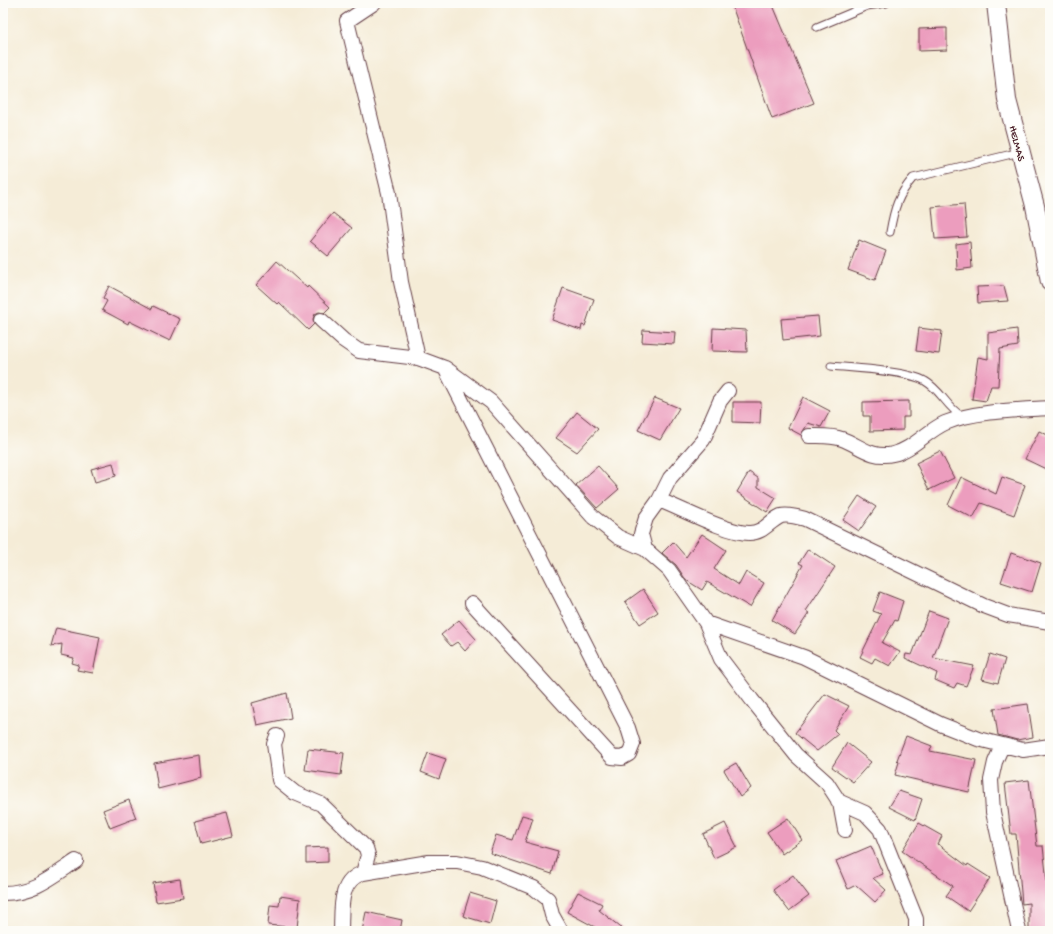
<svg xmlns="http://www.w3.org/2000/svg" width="1053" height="934" font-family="'Gochi Hand',sans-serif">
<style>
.building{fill:#ec9dbe}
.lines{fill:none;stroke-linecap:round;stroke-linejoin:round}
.service-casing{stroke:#643e45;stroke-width:9}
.minor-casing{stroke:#643e45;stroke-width:16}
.tertiary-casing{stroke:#643e45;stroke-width:20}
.service{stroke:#fff;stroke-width:7}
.minor{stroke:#fff;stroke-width:14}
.tertiary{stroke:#fff;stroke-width:18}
.labels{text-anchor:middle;stroke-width:3;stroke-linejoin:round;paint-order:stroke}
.street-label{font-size:11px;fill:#4a1f2b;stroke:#fdfcf7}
</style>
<rect width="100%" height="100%" fill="#fdfcf7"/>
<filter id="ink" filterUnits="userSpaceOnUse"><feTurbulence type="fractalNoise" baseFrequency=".025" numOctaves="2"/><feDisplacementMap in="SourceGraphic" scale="8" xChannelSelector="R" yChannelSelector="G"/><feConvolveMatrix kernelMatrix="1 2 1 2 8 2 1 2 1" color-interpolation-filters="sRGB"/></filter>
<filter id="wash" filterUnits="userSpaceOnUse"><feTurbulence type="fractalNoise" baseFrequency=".012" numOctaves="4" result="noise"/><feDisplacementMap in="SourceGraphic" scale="16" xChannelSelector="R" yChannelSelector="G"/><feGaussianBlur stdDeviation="0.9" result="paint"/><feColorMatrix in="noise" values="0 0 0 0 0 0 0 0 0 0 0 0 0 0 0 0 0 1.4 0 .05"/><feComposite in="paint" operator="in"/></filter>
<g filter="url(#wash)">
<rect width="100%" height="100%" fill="#f5ecd7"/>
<g id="blocks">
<path class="building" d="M 731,3 L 772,3 L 814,103 L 772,119 Z
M 947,28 L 947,50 L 919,51 L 919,29 Z
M 964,204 L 967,237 L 935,239 L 932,207 Z
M 333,213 L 352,228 L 328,256 L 310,241 Z
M 859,240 L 886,251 L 875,280 L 848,270 Z
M 970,242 L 972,268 L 957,270 L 956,244 Z
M 277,261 L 307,288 L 308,286 L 330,307 L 324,313 L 319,312 L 315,314 L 313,319 L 314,324 L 308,330 L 279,302 L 277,304 L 256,285 Z
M 109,286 L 152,309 L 153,306 L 180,319 L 170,341 L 129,321 L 128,324 L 102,310 L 107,301 L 103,298 Z
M 1004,286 L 1008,301 L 978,303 L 977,287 Z
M 563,288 L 594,299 L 585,326 L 582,325 L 581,330 L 552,320 Z
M 818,316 L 820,336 L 783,340 L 781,319 Z
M 713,328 L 746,330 L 747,352 L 712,351 Z
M 919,328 L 942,331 L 939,354 L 916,351 Z
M 1017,329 L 1018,346 L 1000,349 L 998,386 L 991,386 L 986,401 L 972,399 L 978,357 L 988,359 L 988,333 Z
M 643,330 L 675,332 L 674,344 L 642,342 Z
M 803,397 L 830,411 L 821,427 L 808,423 L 801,435 L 788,428 Z
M 655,398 L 679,408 L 660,440 L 638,430 Z
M 909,401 L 909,417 L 903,417 L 903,430 L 870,431 L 870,416 L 863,416 L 863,402 Z
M 733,402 L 761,402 L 760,423 L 733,422 Z
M 577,412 L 598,429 L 577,452 L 556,438 Z
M 1039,431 L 1050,436 L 1050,471 L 1025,459 Z
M 940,451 L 954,478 L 929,490 L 916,463 Z
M 113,463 L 116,476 L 95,482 L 91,469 Z
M 598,466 L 619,489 L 597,508 L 576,485 Z
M 749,472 L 758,478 L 758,487 L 776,498 L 767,512 L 737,492 Z
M 961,477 L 996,494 L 1002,477 L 1025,485 L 1014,515 L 981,503 L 973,518 L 948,505 Z
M 859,496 L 876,507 L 859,531 L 843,520 Z
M 702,534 L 726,550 L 714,569 L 739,585 L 746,572 L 764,583 L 750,607 L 707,582 L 702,590 L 686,580 L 676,565 L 662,553 L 673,542 L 686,557 Z
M 808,549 L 835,567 L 806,611 L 809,613 L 795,634 L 772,620 L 803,565 L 799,563 Z
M 1011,553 L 1041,563 L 1032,592 L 1001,582 Z
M 643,589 L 658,612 L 640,624 L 625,602 Z
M 880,592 L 903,601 L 897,621 L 895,620 L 882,643 L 900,652 L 890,666 L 875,658 L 872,663 L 860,657 L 881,614 L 873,611 Z
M 929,611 L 948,618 L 933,658 L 974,666 L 966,686 L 957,683 L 954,688 L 935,680 L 937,673 L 905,658 L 906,654 L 912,655 Z
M 459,620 L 476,639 L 465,651 L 457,642 L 451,646 L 441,635 Z
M 56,628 L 100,637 L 93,673 L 77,670 L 79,665 L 72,663 L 74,658 L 61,655 L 62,644 L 51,646 Z
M 990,654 L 1005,659 L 998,683 L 982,679 Z
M 287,693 L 291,718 L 257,725 L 252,703 Z
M 825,694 L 849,706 L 834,730 L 838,734 L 817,751 L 795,733 Z
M 1028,704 L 1033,737 L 1017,740 L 998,735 L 994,709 Z
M 906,736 L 932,746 L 930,751 L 976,760 L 969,792 L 895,775 L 899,762 L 897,760 Z
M 847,743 L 871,762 L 853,782 L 832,767 Z
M 308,749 L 344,753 L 341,775 L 305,770 Z
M 428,753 L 446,759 L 439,779 L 421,772 Z
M 199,755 L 201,778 L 158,789 L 154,763 Z
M 736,763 L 751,788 L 740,797 L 724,770 Z
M 1029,780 L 1037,846 L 1043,846 L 1050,910 L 1050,931 L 1029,931 L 1029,903 L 1022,904 L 1016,834 L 1011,834 L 1005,783 Z
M 899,791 L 922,799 L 915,820 L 889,807 Z
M 129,800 L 136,818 L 110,828 L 103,810 Z
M 227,813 L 233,836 L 201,844 L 195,821 Z
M 522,815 L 533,818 L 525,842 L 558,851 L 552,874 L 490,853 L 496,835 L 513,840 Z
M 788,818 L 802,840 L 782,854 L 767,832 Z
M 725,823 L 737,847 L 714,858 L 703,834 Z
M 919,823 L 942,836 L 938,844 L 967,866 L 968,864 L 990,878 L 968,911 L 946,896 L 953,886 L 902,851 Z
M 871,846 L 883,874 L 873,878 L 886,890 L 875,902 L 856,885 L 848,889 L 836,861 Z
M 328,847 L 328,862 L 306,863 L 306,848 Z
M 793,875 L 809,896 L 789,911 L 773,890 Z
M 180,879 L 183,898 L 156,902 L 153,883 Z
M 578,892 L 602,904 L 599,910 L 625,931 L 602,931 L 567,912 Z
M 470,893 L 496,901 L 490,924 L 463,916 Z
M 280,896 L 300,899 L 297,928 L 268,925 L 270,905 L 279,906 Z
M 366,912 L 402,920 L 400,931 L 362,931 Z"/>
</g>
</g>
<g filter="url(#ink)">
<use href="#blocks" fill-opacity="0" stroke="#643e45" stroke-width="1"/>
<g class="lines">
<defs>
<path id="service" d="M 817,27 L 867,6 L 886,3
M 890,232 C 894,209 898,195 913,178 L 1020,152
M 831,366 C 852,368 909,371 925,381 C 942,391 946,407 963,417"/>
<path id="minor" d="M 374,3 L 347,21 L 389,193 L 401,282 L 418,358
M 321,320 L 343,340 L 359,351 L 418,358 L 445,368 L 491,402 L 593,517 L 618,537 L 645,549
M 445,368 L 628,728 L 633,744 L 629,754 L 622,758 L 612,757 L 472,603
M 728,391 L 720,401 L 703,440 L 670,478 L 659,500 L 646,518 L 641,534 L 645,549 L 669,570 L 706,623 L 804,657 L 940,724 L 978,739 L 1023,750 L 1050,746
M 809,436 C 820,436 831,435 842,439 C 859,445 871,459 893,454 C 912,450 927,431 945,423 C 973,411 1019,410 1050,408
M 659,500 C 682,509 727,533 749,533 C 764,533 769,521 781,516 C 788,514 798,517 805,519 L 984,606 L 1008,615 L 1050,622
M 706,623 L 721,659 L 752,700 L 796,755 L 827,783 L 840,803 L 845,830
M 277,736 L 274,744 L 279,780 L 295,793 L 321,804 L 366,848 L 368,855 L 363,873
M 1002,746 L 995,762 L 991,780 L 993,812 L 1019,931
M 838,801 L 865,813 L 880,829 L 916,919 L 916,931
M 3,893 C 34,893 52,877 76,861
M 341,931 C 342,909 338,881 363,873 L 429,862 L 457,862 L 482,867 L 534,888 L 548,899 L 552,915 L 561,931"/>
<path id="tertiary" d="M 996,3 L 1007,100 L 1035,206 L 1050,282"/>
</defs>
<use href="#service" class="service-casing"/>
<use href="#minor" class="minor-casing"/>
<use href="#tertiary" class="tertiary-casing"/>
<use href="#service" class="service"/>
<use href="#minor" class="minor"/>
<use href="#tertiary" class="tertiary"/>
</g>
</g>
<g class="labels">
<g class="street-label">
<text transform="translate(1018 143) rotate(75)" y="4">HELMAS</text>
</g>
</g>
<rect width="1053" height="934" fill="none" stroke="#fdfcf7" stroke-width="16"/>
</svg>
